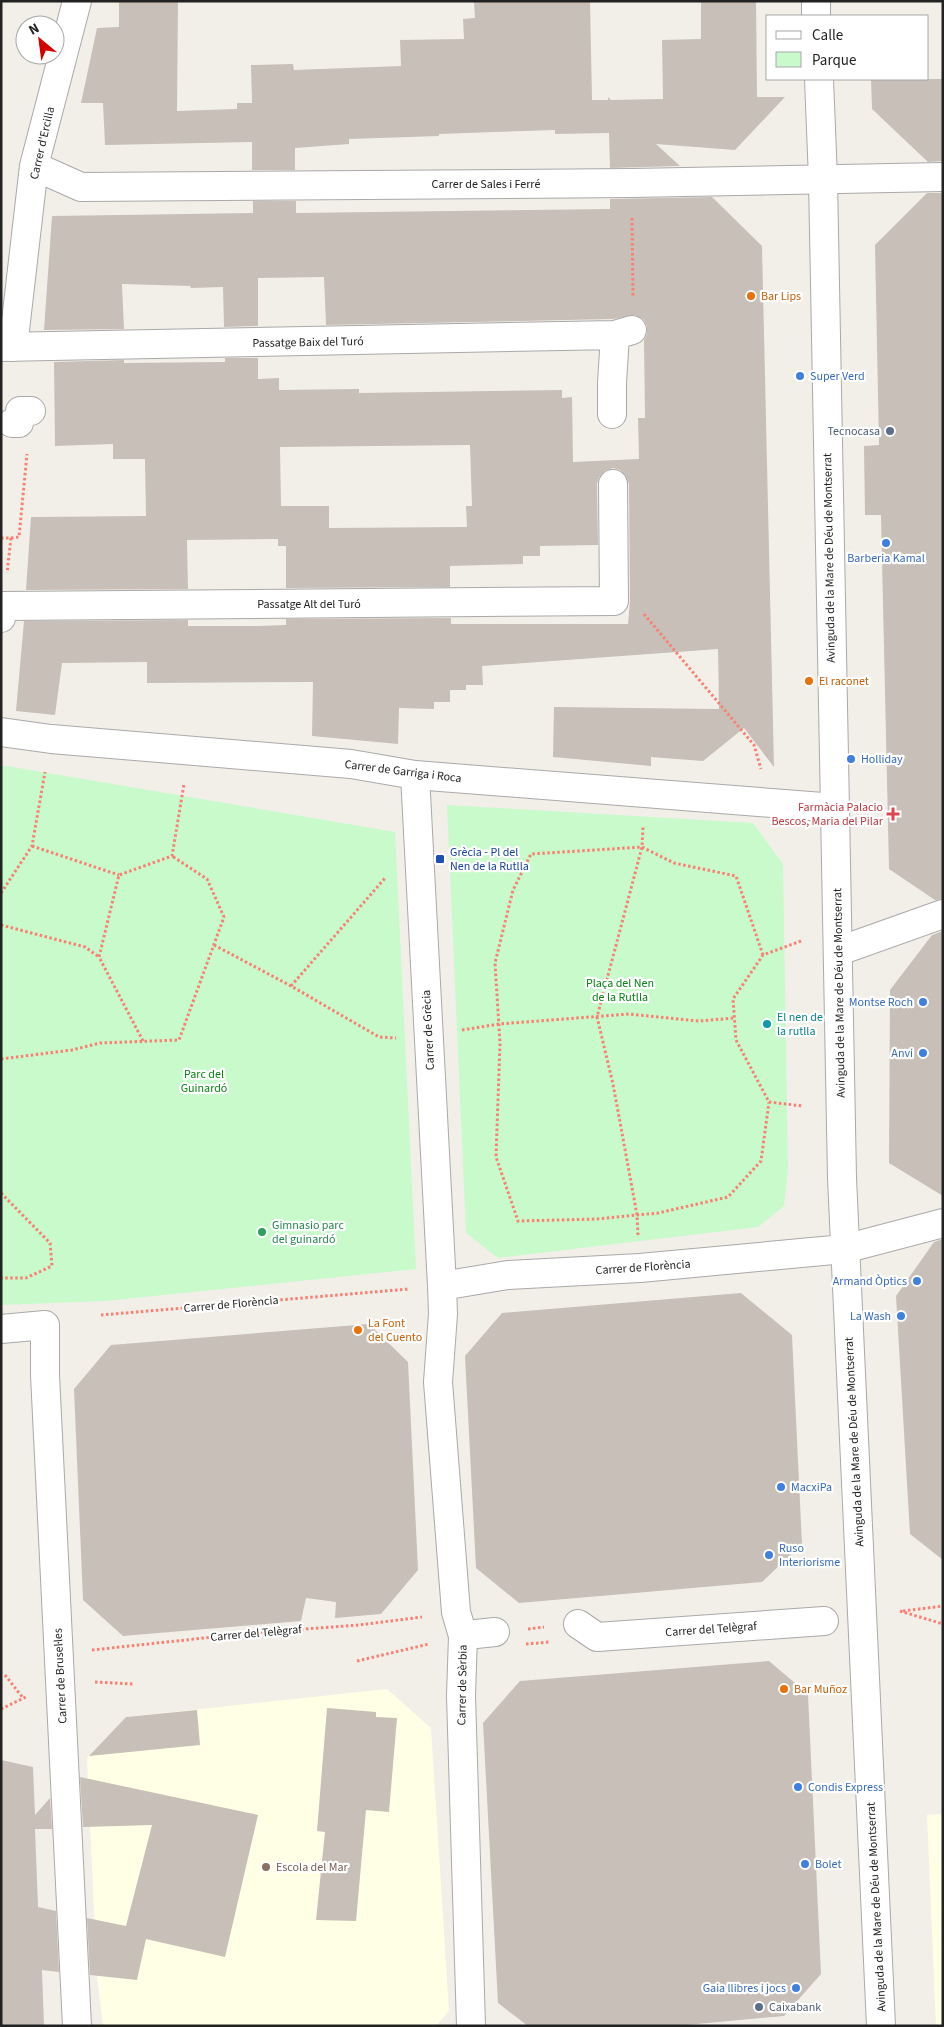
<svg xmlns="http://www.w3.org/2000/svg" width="944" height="2027" font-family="'Source Sans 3',sans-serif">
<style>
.education{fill:#ffffe5}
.park{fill:#c8facc}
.building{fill:#c7bfb8;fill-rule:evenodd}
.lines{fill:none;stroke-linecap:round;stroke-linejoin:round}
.pedestrian-casing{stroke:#a9a9a9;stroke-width:30}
.minor-casing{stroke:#a9a9a9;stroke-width:30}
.tertiary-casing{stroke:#a9a9a9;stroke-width:30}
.path{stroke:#fa8072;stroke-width:3;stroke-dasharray:2.5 2.5;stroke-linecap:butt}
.pedestrian{stroke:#fff;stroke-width:28}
.minor{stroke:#fff;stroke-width:28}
.tertiary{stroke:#fff;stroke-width:28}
.food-dot{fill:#e8710a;stroke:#fff;stroke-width:2}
.shop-dot{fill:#3f7fe0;stroke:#fff;stroke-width:2}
.service-dot{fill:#5c6f8a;stroke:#fff;stroke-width:2}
.health-dot{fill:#e0444e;stroke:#fff;stroke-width:2}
.transit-dot{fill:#1a4fb4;stroke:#fff;stroke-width:2}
.culture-dot{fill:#0f9aa8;stroke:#fff;stroke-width:2}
.leisure-dot{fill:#2e9e5b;stroke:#fff;stroke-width:2}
.education-dot{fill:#8d6e63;stroke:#fff;stroke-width:2}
.labels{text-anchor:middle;stroke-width:4.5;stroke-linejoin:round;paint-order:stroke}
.street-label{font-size:12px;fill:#222;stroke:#fff}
.food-label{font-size:12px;fill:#c56008;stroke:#fff;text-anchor:start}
.shop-label{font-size:12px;fill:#366cbe;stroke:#fff;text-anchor:start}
.service-label{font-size:12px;fill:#4e5e75;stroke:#fff;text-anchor:end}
.health-label{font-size:12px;fill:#be3a42;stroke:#fff;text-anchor:end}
.transit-label{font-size:12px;fill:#164399;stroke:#fff;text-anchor:start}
.park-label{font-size:12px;fill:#0c8416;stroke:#fff}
.culture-label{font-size:12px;fill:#0d838f;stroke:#fff;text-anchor:start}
.leisure-label{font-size:12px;fill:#27864d;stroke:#fff;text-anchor:start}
.education-label{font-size:12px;fill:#785e54;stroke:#fff;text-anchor:start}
</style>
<rect width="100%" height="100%" fill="#f2efe9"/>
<path class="education" d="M 387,1689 L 431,1728 L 449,2011 L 436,2026 L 103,2026 L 97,1976 L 87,1758 L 126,1717 Z
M 943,1814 L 943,2026 L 936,2026 L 927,1815 Z"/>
<path class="park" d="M 1,765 L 395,832 L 416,1269 L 105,1301 L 1,1305 Z
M 447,805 L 753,823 L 783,864 L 788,1169 L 784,1206 L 758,1227 L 498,1258 L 466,1233 Z"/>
<path class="building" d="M 119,1 L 178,1 L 177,111 L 237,109 L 237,103 L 252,103 L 251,65 L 293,64 L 294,70 L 401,66 L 400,40 L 464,39 L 463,19 L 475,18 L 474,1 L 590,1 L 592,100 L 608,100 L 608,97 L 611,100 L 663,99 L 662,40 L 701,39 L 701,1 L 756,1 L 757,97 L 785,97 L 735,150 L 656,144 L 680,166 L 610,168 L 609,133 L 555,134 L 555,130 L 439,134 L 439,136 L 349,139 L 349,144 L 295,148 L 295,170 L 252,170 L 252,142 L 105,145 L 103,103 L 81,103 L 97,28 L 119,27 Z
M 871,79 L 943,79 L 943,161 L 928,162 L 872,109 Z
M 927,193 L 943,193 L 943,899 L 935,900 L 889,869 L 881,515 L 865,515 L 864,446 L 879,445 L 875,245 Z
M 712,197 L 762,246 L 774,767 L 744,728 L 703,761 L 651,757 L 651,766 L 553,757 L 554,707 L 719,709 L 718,649 L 482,666 L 483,685 L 466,685 L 466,690 L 450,690 L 450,702 L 434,702 L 434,709 L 399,708 L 398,744 L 312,736 L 313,682 L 147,683 L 147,662 L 62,663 L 55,715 L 16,711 L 24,621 L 188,620 L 188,626 L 258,626 L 286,625 L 286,619 L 451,618 L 451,624 L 628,624 L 630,601 L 629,484 L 626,476 L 620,470 L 613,468 L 605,471 L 599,477 L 597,484 L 598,545 L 540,546 L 540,556 L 523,556 L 523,564 L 450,566 L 450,587 L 286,588 L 286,546 L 278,546 L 278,539 L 187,540 L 188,589 L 26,590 L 31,517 L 146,516 L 145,459 L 113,459 L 113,444 L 55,446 L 54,362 L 124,360 L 124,363 L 225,362 L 225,358 L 258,358 L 258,379 L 279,378 L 279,390 L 359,389 L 359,393 L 562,390 L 562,398 L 572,397 L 573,462 L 639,459 L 638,418 L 645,418 L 644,340 L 647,334 L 647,326 L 643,319 L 635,315 L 613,319 L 326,325 L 324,277 L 258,278 L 258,326 L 224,327 L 223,287 L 191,288 L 190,286 L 122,284 L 124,329 L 44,330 L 52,216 L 253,213 L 253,201 L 296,201 L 296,213 L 610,209 L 610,199 ZM 470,445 L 472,506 L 466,506 L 467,527 L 329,528 L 329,506 L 281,506 L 280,447 Z
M 943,931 L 943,1196 L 889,1163 L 890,990 L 932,935 Z
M 943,1239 L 943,1560 L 910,1534 L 896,1296 L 934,1242 Z
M 741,1293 L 792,1335 L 802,1544 L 762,1582 L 519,1603 L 476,1568 L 465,1356 L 502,1313 Z
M 369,1324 L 408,1362 L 418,1570 L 381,1614 L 335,1618 L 336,1602 L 306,1598 L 301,1621 L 123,1636 L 83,1600 L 74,1389 L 111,1345 Z
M 769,1661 L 808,1694 L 821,1974 L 784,2016 L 675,2026 L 528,2026 L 498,2003 L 483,1723 L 520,1681 Z
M 327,1708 L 376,1712 L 376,1717 L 397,1718 L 389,1812 L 366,1810 L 356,1921 L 316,1920 L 325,1832 L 317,1831 Z
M 197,1710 L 200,1745 L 89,1756 L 126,1717 Z
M 1,1760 L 33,1767 L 35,1815 L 50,1798 L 52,1829 L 35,1829 L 38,1907 L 56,1911 L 59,1972 L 42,1970 L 44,2026 L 1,2026 Z
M 80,1777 L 258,1815 L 225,1957 L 146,1939 L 137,1980 L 90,1975 L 87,1918 L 126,1926 L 152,1825 L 83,1827 Z"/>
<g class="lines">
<defs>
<path id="pedestrian" d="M 1,347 L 615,335
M 612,414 L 612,383 L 615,335 L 632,330
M 12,423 L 19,423 L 20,411 L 31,411
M 1,618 L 3,606 L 614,601 L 613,484
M 578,1624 L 597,1637 L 824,1621
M 476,1634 L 495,1632"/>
<path id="minor" d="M 34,166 L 81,187 L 632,183 L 943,177
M 13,347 L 34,166 L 77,1
M 1,732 L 51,739 L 351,764 L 415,775 L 836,808
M 415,775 L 442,1286 L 443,1314 L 438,1382 L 456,1612 L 463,1636 L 461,1696 L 471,2026
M 839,951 L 943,914
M 442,1286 L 508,1275 L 640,1268 L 844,1249 L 943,1223
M 1,1329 L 45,1325 L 45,1375 L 77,2026"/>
<path id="tertiary" d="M 816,1 L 816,16
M 819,79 L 823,179 L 842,1178 L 881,2026"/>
</defs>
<use href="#pedestrian" class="pedestrian-casing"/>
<use href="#minor" class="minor-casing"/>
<use href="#tertiary" class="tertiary-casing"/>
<path class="path" d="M 632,218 L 633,296
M 1,538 L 11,538 L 7,573
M 11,538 L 19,537 L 27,454
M 644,614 L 754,745 L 761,769
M 32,846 L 119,875
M 1,893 L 32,846 L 45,772
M 1,925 L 85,947 L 99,957
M 801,941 L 763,955 L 733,999 L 736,1040 L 769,1102 L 803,1106
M 214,945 L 291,986 L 379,1037 L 396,1038
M 763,955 L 736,876 L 674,863 L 642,847 L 531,854 L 513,890 L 495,963 L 500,1043 L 496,1157 L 518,1221 L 597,1219 L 658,1213 L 728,1197 L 761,1161 L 769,1102
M 291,986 L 386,877
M 462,1030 L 499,1024 L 629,1014 L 699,1021 L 734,1018
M 143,1041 L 99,957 L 119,875 L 172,856 L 184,784
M 1,1059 L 72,1050 L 100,1043 L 179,1040 L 224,917 L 207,879 L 172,856
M 1,1193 L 50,1243 L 52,1266 L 26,1278 L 1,1278
M 638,1235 L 637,1215 L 613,1084 L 597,1017 L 642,847 L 643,827
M 101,1315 L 409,1289
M 900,1611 L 943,1624
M 903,1611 L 943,1606
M 528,1629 L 544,1627
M 526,1644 L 549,1642
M 92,1650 L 251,1633 L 359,1625 L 422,1617
M 357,1661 L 429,1644
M 5,1675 L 23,1698
M 95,1682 L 134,1684
M 1,1709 L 28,1696"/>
<use href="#pedestrian" class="pedestrian"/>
<use href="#minor" class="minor"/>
<use href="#tertiary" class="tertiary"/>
</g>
<g class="food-dot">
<circle cx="751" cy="296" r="5"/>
<circle cx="809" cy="681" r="5"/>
<circle cx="358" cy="1330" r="5"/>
<circle cx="784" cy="1689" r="5"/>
</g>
<g class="shop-dot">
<circle cx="800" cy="376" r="5"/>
<circle cx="886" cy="543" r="5"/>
<circle cx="851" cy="759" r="5"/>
<circle cx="923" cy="1002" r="5"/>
<circle cx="923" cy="1053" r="5"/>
<circle cx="917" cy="1281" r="5"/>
<circle cx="901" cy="1316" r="5"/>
<circle cx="781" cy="1487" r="5"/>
<circle cx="769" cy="1555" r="5"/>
<circle cx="798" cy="1787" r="5"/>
<circle cx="805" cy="1864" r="5"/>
<circle cx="796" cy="1988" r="5"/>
</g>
<g class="service-dot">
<circle cx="890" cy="431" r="5"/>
<circle cx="759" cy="2007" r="5"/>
</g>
<path class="health-dot" d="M890.5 806.5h5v5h5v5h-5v5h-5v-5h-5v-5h5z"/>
<rect class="transit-dot" x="435" y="854" width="10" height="10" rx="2.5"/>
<circle class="culture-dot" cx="767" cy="1024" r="5"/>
<circle class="leisure-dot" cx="262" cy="1232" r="5"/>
<circle class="education-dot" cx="266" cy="1867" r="5"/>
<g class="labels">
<g class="street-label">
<text transform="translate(42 143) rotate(-77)" y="4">Carrer d'Ercilla</text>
<text x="486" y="188">Carrer de Sales i Ferré</text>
<text transform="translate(308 342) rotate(-1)" y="4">Passatge Baix del Turó</text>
<text transform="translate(829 558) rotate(-91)" y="4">Avinguda de la Mare de Déu de Montserrat</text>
<text x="309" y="608">Passatge Alt del Turó</text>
<text transform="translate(403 771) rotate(7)" y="4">Carrer de Garriga i Roca</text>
<text transform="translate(839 993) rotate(-91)" y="4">Avinguda de la Mare de Déu de Montserrat</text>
<text transform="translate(428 1030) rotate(-93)" y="4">Carrer de Grècia</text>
<text transform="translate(643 1267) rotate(-4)" y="4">Carrer de Florència</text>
<text transform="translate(231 1304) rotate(-5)" y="4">Carrer de Florència</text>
<text transform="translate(854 1442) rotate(-93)" y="4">Avinguda de la Mare de Déu de Montserrat</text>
<text transform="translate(711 1629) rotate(-4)" y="4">Carrer del Telègraf</text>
<text transform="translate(256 1633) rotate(-5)" y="4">Carrer del Telègraf</text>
<text transform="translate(60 1676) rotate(-93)" y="4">Carrer de Brusel·les</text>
<text transform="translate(462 1685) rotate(-89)" y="4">Carrer de Sèrbia</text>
<text transform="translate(876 1907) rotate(-93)" y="4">Avinguda de la Mare de Déu de Montserrat</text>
</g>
<g class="food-label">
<text x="761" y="300">Bar Lips</text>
<text x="819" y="685">El raconet</text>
<text x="368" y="1327">La Font<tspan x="368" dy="14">del Cuento</tspan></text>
<text x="794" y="1693">Bar Muñoz</text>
</g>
<g class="shop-label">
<text x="810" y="380">Super Verd</text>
<text x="886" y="562" text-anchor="middle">Barberia Kamal</text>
<text x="861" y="763">Holliday</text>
<text x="913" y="1006" text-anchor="end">Montse Roch</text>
<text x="913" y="1057" text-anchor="end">Anvi</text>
<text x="907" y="1285" text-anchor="end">Armand Òptics</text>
<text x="891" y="1320" text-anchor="end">La Wash</text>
<text x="791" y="1491">MacxiPa</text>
<text x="779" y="1552">Ruso<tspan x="779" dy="14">Interiorisme</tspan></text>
<text x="808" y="1791">Condis Express</text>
<text x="815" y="1868">Bolet</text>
<text x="786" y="1992" text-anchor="end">Gaia llibres i jocs</text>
</g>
<g class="service-label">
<text x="880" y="435">Tecnocasa</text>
<text x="769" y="2011" text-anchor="start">Caixabank</text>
</g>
<g class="health-label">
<text x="883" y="811">Farmàcia Palacio<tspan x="883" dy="14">Bescos, Maria del Pilar</tspan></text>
</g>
<g class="transit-label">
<text x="450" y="856">Grècia - Pl del<tspan x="450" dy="14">Nen de la Rutlla</tspan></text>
</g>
<g class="park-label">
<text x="620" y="987">Plaça del Nen<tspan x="620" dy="14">de la Rutlla</tspan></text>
<text x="204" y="1078">Parc del<tspan x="204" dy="14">Guinardó</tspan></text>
</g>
<g class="culture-label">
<text x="777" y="1021">El nen de<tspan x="777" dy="14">la rutlla</tspan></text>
</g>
<g class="leisure-label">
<text x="272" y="1229">Gimnasio parc<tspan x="272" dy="14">del guinardó</tspan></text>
</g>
<g class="education-label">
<text x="276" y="1871">Escola del Mar</text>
</g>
</g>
<rect width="944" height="2027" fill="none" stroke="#222222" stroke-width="5"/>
<rect x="766" y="15" width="162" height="65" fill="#ffffff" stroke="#a7a7a7"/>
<rect x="776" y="31" width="25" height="8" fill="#ffffff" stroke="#a7a7a7"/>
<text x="812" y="40" font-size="15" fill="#222222">Calle</text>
<rect x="776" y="52" width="25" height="15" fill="#c8facc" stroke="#a7a7a7"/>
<text x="812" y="65" font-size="15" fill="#222222">Parque</text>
<g transform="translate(40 40) rotate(331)"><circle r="24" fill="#ffffff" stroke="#a7a7a7"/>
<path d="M0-4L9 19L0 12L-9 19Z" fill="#d40000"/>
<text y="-8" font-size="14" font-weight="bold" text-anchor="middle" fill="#222222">N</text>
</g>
</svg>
